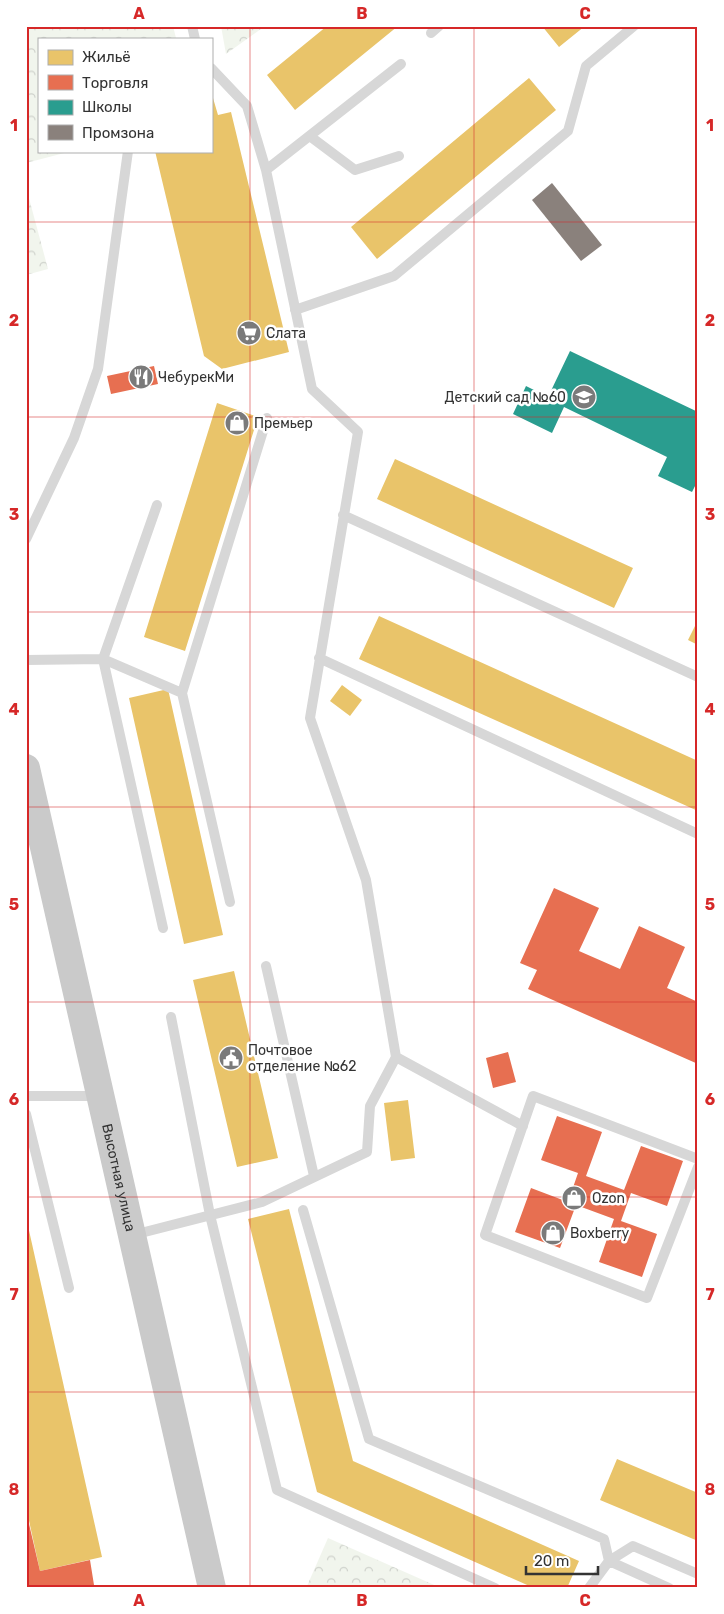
<svg xmlns="http://www.w3.org/2000/svg" width="724" height="1614" font-family="Rubik,sans-serif">
<style>
.forest{fill:url(#forest-crowns)}
.homes{fill:#e9c46a}
.shops{fill:#e76f51}
.schools{fill:#2a9d8f}
.industry{fill:#8a817c}
.lines{fill:none;stroke-linecap:round;stroke-linejoin:round}
.service{stroke:#d7d7d7;stroke-width:10}
.primary{stroke:#cacaca;stroke-width:28}
.grid{fill:none;stroke:#d62828;stroke-width:1;stroke-opacity:0.55}
.labels{text-anchor:middle;stroke-width:5;stroke-linejoin:round;paint-order:stroke}
.poi-label{font-size:14px;fill:#333;stroke:#fff;text-anchor:start}
.street-label{font-size:14px;fill:#333;stroke:#fff}
.neatline{fill:none;stroke:#d62828;stroke-width:2}
.grid-label{font-size:16px;text-anchor:middle;font-weight:bold;fill:#d62828}
</style>
<defs>
<pattern id="forest-crowns" width="20" height="18" patternUnits="userSpaceOnUse" patternTransform="scale(1.25)"><rect width="20" height="18" fill="#f1f5ed"/><path d="M2 6a3 3 0 1 1 6 0M12 15a3 3 0 1 1 6 0" fill="none" stroke="#cfd2cc"/></pattern>
</defs>
<rect width="100%" height="100%" fill="#fff"/>
<path class="forest" d="M 26,26 L 173,26 L 176,38 L 39,39 L 39,151 L 72,151 L 26,163 Z
M 221,26 L 265,26 L 226,54 Z
M 26,187 L 48,269 L 26,275 Z
M 328,1538 L 441,1588 L 311,1588 L 307,1586 Z"/>
<path class="homes" d="M 327,26 L 398,26 L 295,110 L 267,75 Z
M 542,26 L 585,26 L 559,47 Z
M 529,78 L 556,110 L 377,259 L 351,227 Z
M 211,98 L 213,98 L 218,115 L 231,112 L 289,352 L 222,369 L 204,356 L 155,151 L 211,151 Z
M 217,403 L 258,417 L 185,651 L 144,637 Z
M 395,459 L 633,568 L 614,608 L 377,499 Z
M 379,616 L 698,761 L 698,811 L 359,659 Z
M 698,620 L 698,645 L 688,640 Z
M 342,685 L 362,700 L 350,716 L 330,701 Z
M 168,689 L 223,935 L 184,944 L 129,698 Z
M 234,971 L 278,1158 L 237,1167 L 193,980 Z
M 408,1100 L 415,1158 L 391,1161 L 384,1103 Z
M 289,1209 L 353,1461 L 579,1561 L 567,1588 L 534,1588 L 317,1492 L 248,1219 Z
M 26,1217 L 102,1557 L 40,1571 L 26,1507 Z
M 617,1459 L 698,1493 L 698,1541 L 600,1500 Z"/>
<path class="shops" d="M 154,366 L 158,384 L 111,394 L 107,376 Z
M 554,888 L 599,908 L 579,951 L 620,969 L 639,926 L 685,947 L 667,988 L 698,1002 L 698,1064 L 528,989 L 537,970 L 520,963 Z
M 508,1052 L 516,1082 L 493,1088 L 486,1058 Z
M 557,1116 L 602,1132 L 586,1176 L 624,1190 L 641,1146 L 683,1161 L 667,1206 L 631,1193 L 621,1221 L 657,1234 L 642,1277 L 599,1262 L 614,1219 L 576,1205 L 560,1248 L 515,1232 L 531,1188 L 568,1202 L 578,1173 L 541,1160 Z
M 26,1511 L 40,1571 L 90,1560 L 94,1585 L 81,1588 L 26,1588 Z"/>
<path class="schools" d="M 570,351 L 698,412 L 698,451 L 695,458 L 698,459 L 698,480 L 692,492 L 658,476 L 667,457 L 564,407 L 552,433 L 513,414 L 526,386 L 548,397 Z"/>
<path class="industry" d="M 552,183 L 602,245 L 581,261 L 532,200 Z"/>
<g class="lines">
<path class="service" d="M 192,26 L 195,39
M 431,33 L 439,26
M 311,137 L 355,170 L 399,156
M 266,170 L 401,64
M 295,310 L 394,276 L 568,131 L 586,66 L 634,26
M 157,505 L 103,659 L 163,928
M 343,515 L 698,677
M 26,539 L 74,438 L 98,369 L 128,151
M 319,658 L 698,834
M 26,660 L 103,659 L 182,693 L 267,418
M 182,693 L 230,902
M 266,966 L 314,1176
M 171,1017 L 210,1215 L 277,1490 L 495,1588
M 396,1057 L 523,1126
M 26,1096 L 100,1096
M 26,1114 L 69,1288
M 698,1159 L 533,1096 L 485,1235 L 647,1298 L 698,1167
M 303,1210 L 369,1439 L 604,1539 L 609,1561 L 589,1588
M 133,1235 L 262,1202 L 367,1152 L 370,1106 L 396,1057 L 366,880 L 310,718 L 358,432 L 312,389 L 266,170 L 247,106 L 211,68
M 609,1561 L 633,1546 L 698,1574
M 609,1561 L 669,1588"/>
<path class="primary" id="s1" d="M 26,768 L 212,1588"/>
</g>
<path class="grid" d="M 250,26 L 250,1588M 474,26 L 474,1588M 26,222 L 698,222M 26,417 L 698,417M 26,612 L 698,612M 26,807 L 698,807M 26,1002 L 698,1002M 26,1197 L 698,1197M 26,1392 L 698,1392"/>
<defs>
<symbol id="supermarket-disc" viewBox="-11 -11 22 22"><circle r="9.5" fill="#7a7a7a" stroke="#fff"/><path d="M-6-5.5h2.5l.6 2H6L4.5 2H-2.5L-4.4-4H-6ZM-1.5 3.2a1.3 1.3 0 1 0 .1 0ZM3 3.2a1.3 1.3 0 1 0 .1 0Z" fill="#fff"/></symbol>
<symbol id="restaurant-disc" viewBox="-11 -11 22 22"><circle r="9.5" fill="#7a7a7a" stroke="#fff"/><path d="M-5-6h1v4h1v-4h1v4h1v-4h1v5L-1.5 .5V6h-2V.5L-5-1ZM5-6V6H3V1.5H1.5Q1.5-4 5-6Z" fill="#fff"/></symbol>
<symbol id="school-disc" viewBox="-11 -11 22 22"><circle r="9.5" fill="#7a7a7a" stroke="#fff"/><path d="M0-5L7-2L0 1L-7-2ZM-4 1L0 2.5L4 1V4Q0 6-4 4Z" fill="#fff"/></symbol>
<symbol id="shop-disc" viewBox="-11 -11 22 22"><circle r="9.5" fill="#7a7a7a" stroke="#fff"/><path d="M-5-2.5h2.3a2.7 3.5 0 0 1 5.4 0H5L5.5 6h-11ZM-1.5-2.5h3a1.5 2.3 0 0 0-3 0Z" fill="#fff"/></symbol>
<symbol id="civic-disc" viewBox="-11 -11 22 22"><circle r="9.5" fill="#7a7a7a" stroke="#fff"/><path d="M-.6-6.5H3V-4.5H.6V-3L4-1V1h2V6H-6V1h2V-1L-.6-3ZM-1.2 2.5V6h2.4V2.5Z" fill="#fff"/></symbol>
</defs>
<g fill-rule="evenodd">
<use href="#supermarket-disc" x="235" y="319" width="28" height="28"/>
<use href="#restaurant-disc" x="127" y="363" width="28" height="28"/>
<use href="#school-disc" x="570" y="383" width="28" height="28"/>
<use href="#shop-disc" x="223" y="409" width="28" height="28"/>
<use href="#civic-disc" x="217" y="1044" width="28" height="28"/>
<use href="#shop-disc" x="560" y="1184" width="28" height="28"/>
<use href="#shop-disc" x="539" y="1219" width="28" height="28"/>
</g>
<g class="labels">
<g class="poi-label">
<text x="266" y="338">Слата</text>
<text x="158" y="382">ЧебурекМи</text>
<text x="566" y="402" text-anchor="end">Детский сад №60</text>
<text x="254" y="428">Премьер</text>
<text x="248" y="1055">Почтовое<tspan x="248" dy="16">отделение №62</tspan></text>
<text x="592" y="1203">Ozon</text>
<text x="570" y="1238">Boxberry</text>
</g>
<g class="street-label">
<text dy="5" stroke="none"><textPath href="#s1" startOffset="420">Высотная улица</textPath></text>
</g>
</g>
<rect width="724" height="1614" fill="none" stroke="#ffffff" stroke-width="55"/>
<rect x="38" y="38" width="175" height="115" fill="#ffffff" stroke="#adadad"/>
<rect x="48" y="50" width="25" height="15" fill="#e9c46a" stroke="#adadad"/>
<text x="82" y="62" font-size="15" fill="#333333">Жильё</text>
<rect x="48" y="75" width="25" height="15" fill="#e76f51" stroke="#adadad"/>
<text x="82" y="88" font-size="15" fill="#333333">Торговля</text>
<rect x="48" y="100" width="25" height="15" fill="#2a9d8f" stroke="#adadad"/>
<text x="82" y="112" font-size="15" fill="#333333">Школы</text>
<rect x="48" y="125" width="25" height="15" fill="#8a817c" stroke="#adadad"/>
<text x="82" y="138" font-size="15" fill="#333333">Промзона</text>
<path d="M526 1566v8h72v-8" fill="none" stroke="#333333" stroke-width="2.5"/>
<text x="534" y="1566" font-size="15" fill="#333333" stroke="#ffffff" stroke-width="4" paint-order="stroke">20 m</text>
<rect x="28" y="28" width="668" height="1558" class="neatline"/>
<g class="grid-label">
<text x="139" y="19">A</text>
<text x="362" y="19">B</text>
<text x="585" y="19">C</text>
<text x="14" y="131">1</text>
<text x="710" y="131">1</text>
<text x="14" y="326">2</text>
<text x="710" y="326">2</text>
<text x="14" y="520">3</text>
<text x="710" y="520">3</text>
<text x="14" y="715">4</text>
<text x="710" y="715">4</text>
<text x="14" y="910">5</text>
<text x="710" y="910">5</text>
<text x="14" y="1105">6</text>
<text x="710" y="1105">6</text>
<text x="14" y="1300">7</text>
<text x="710" y="1300">7</text>
<text x="14" y="1495">8</text>
<text x="710" y="1495">8</text>
<text x="139" y="1606">A</text>
<text x="362" y="1606">B</text>
<text x="585" y="1606">C</text>
</g>
</svg>
